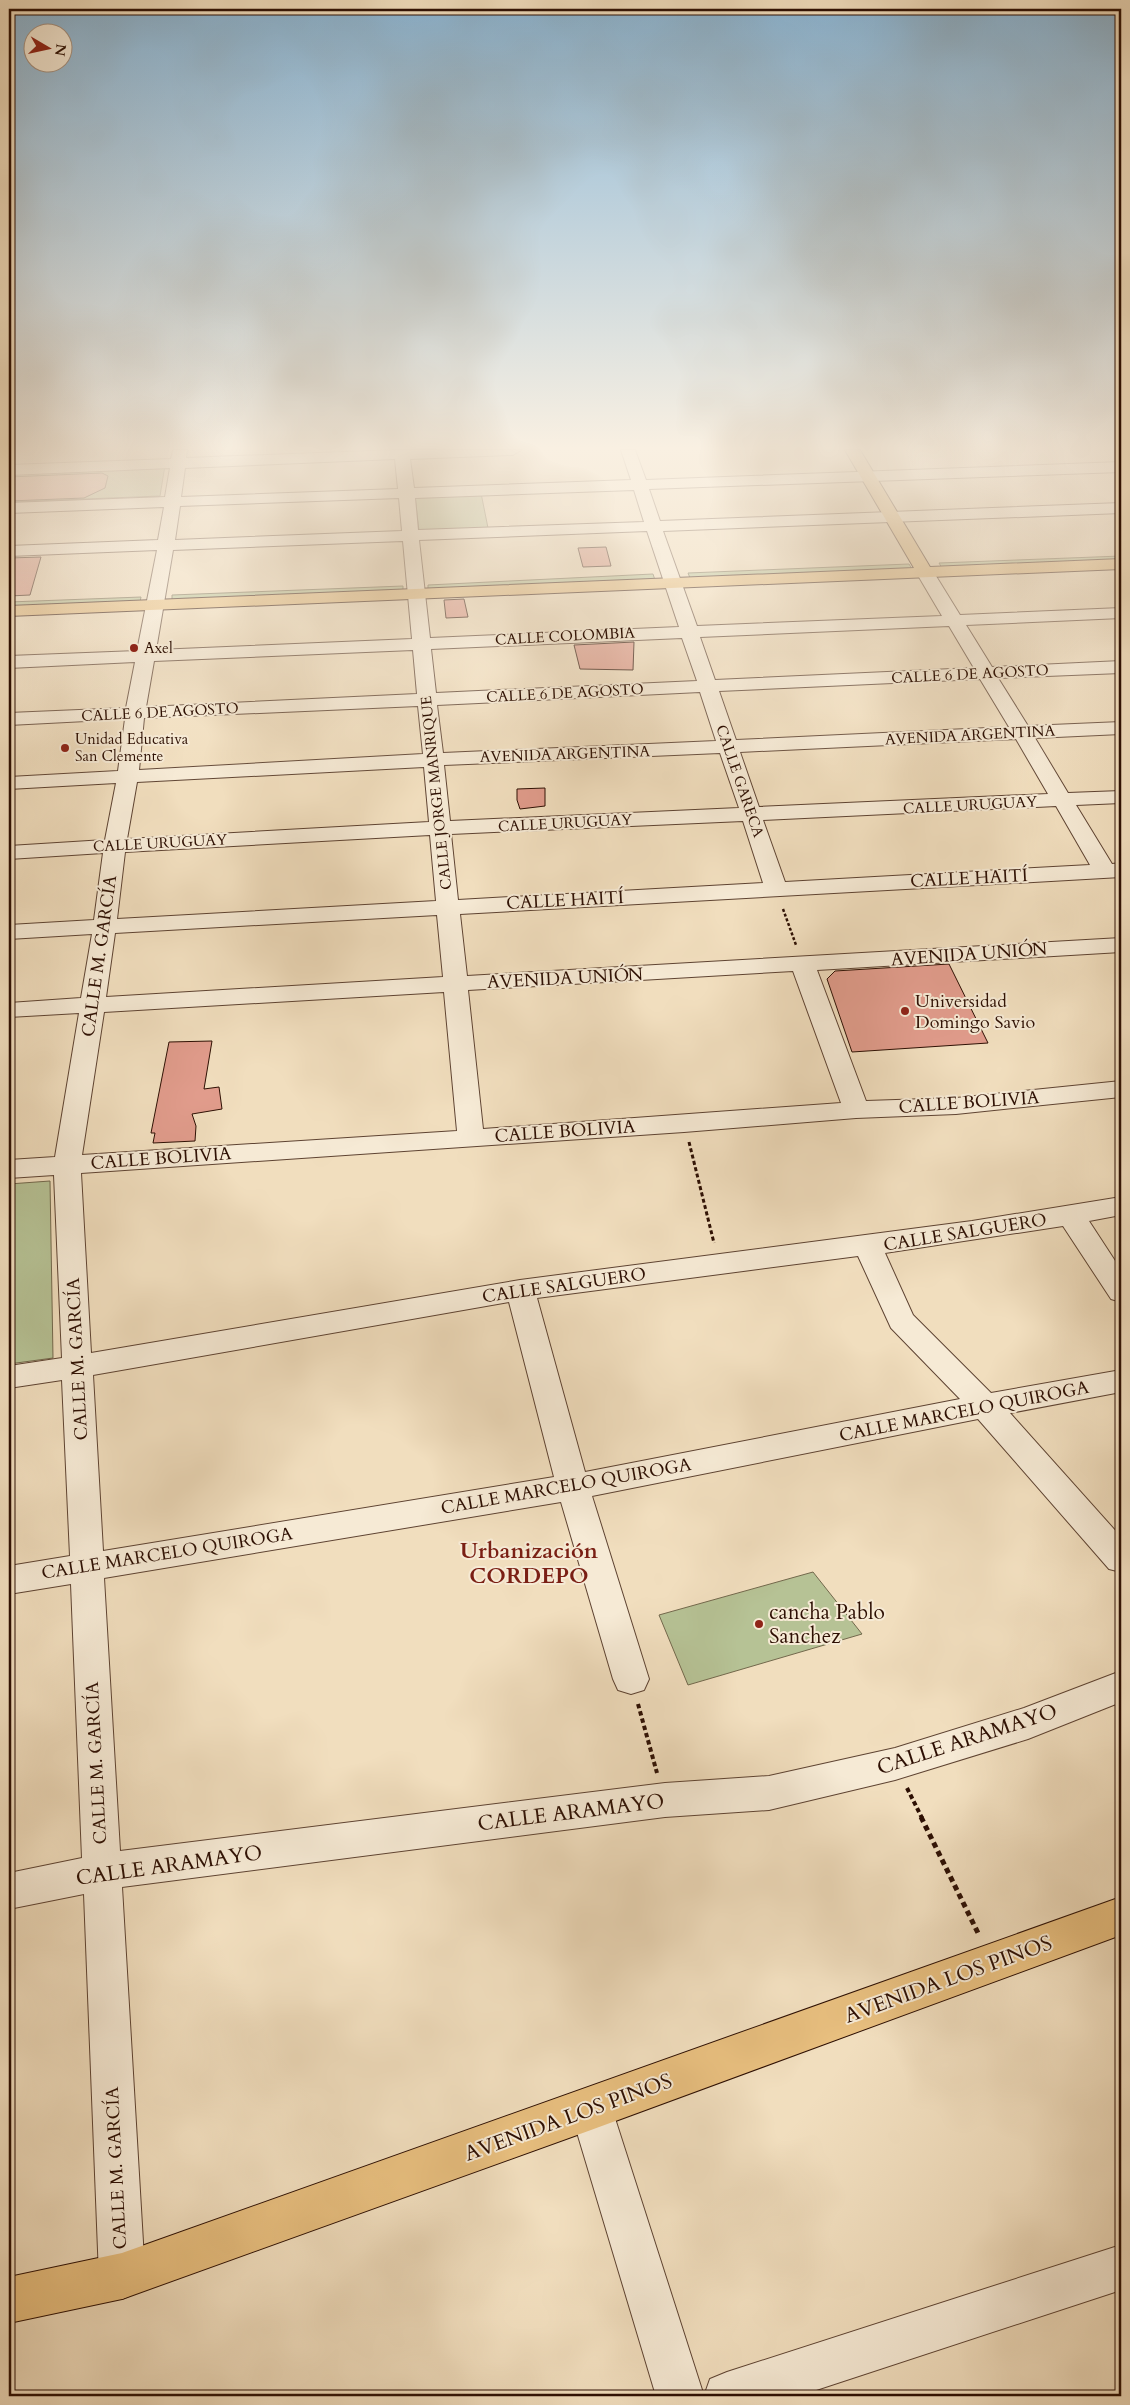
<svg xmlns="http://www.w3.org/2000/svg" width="1130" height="2405" font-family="Cardo,serif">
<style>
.green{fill:#b6c295;stroke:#72684c}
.building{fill:#e19c8c;stroke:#2d0f03}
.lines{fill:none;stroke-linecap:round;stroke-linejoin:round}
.minor-casing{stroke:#5e4332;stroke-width:2}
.major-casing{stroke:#2d0f03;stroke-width:2}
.path-far3{stroke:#2d0f03;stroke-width:2.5;stroke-dasharray:3 2;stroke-linecap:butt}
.path-far2{stroke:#2d0f03;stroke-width:3;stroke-dasharray:4 2.5;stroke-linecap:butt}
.path-far1{stroke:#2d0f03;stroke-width:4;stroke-dasharray:4.5 3;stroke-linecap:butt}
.path{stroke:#2d0f03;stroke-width:5;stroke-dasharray:5.5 4;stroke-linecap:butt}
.minor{fill:#f6ead5;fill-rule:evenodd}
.major{fill:#e8bf7f;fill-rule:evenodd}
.poi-dot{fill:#8f2418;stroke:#f6ead5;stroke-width:2}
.labels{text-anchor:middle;stroke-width:4;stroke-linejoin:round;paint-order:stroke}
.far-street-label{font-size:15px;fill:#2d0f03;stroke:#f6ead5}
.far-poi-label{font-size:15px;fill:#2d0f03;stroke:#f6ead5;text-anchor:start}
.street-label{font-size:18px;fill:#2d0f03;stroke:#f6ead5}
.poi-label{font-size:18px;fill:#2d0f03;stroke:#f6ead5;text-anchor:start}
.near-poi-label{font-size:21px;fill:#2d0f03;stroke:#f6ead5;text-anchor:start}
.near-street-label{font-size:21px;fill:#2d0f03;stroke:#f6ead5}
.near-neighbourhood-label{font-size:22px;font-weight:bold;fill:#7a1f14;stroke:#f6ead5}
</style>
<rect width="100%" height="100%" fill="#f1debe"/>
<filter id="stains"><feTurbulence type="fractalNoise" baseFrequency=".004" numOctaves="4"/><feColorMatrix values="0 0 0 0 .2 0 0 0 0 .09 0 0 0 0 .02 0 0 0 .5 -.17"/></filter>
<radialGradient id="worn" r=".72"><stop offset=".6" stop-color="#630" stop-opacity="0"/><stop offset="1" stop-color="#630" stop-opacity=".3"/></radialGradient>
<path class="green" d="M 165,465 L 160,496 L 9,502 L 9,471 Z
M 481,493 L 488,528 L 419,531 L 415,496 Z
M 1121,556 L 1121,561 L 942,568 L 939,563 Z
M 909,564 L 912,569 L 690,578 L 688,573 Z
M 653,574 L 655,580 L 428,590 L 428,585 Z
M 403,586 L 403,591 L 172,600 L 172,595 Z
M 141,597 L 140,602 L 9,607 L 9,602 Z
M 50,1181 L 53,1358 L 9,1364 L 9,1184 Z
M 813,1572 L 862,1634 L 688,1685 L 659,1615 Z"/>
<path class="building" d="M 102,473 L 108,476 L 105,488 L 84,498 L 9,501 L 9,477 Z
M 606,547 L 611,566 L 583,567 L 578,548 Z
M 41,557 L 30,595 L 9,596 L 9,558 Z
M 464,599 L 468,617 L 446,618 L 444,600 Z
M 634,642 L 633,670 L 580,669 L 574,645 Z
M 545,788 L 545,806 L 520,809 L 517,800 L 517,789 Z
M 949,964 L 988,1043 L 852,1052 L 827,979 L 835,971 Z
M 212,1041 L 204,1089 L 219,1087 L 222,1109 L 192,1114 L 196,1126 L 195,1141 L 153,1143 L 155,1133 L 151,1133 L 169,1042 Z"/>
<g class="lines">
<defs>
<path id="minor" d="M 173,450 L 187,450 L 186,458 L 395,450 L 521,450 L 513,455 L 410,459 L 414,488 L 631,480 L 621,450 L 635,450 L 646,480 L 1121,462 L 1121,472 L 649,489 L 660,521 L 1121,503 L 1121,513 L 663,531 L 697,626 L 942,616 L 916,572 L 919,568 L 931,568 L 960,615 L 1121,608 L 1121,618 L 966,625 L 992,667 L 1121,661 L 1121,673 L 998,678 L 1028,726 L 1121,722 L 1121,734 L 1035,738 L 1068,793 L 1121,791 L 1121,803 L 1076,805 L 1112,864 L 1121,863 L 1121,877 L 460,914 L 467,976 L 1121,938 L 1121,952 L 817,970 L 866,1101 L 956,1098 L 1121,1081 L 1121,1097 L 956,1114 L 856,1118 L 684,1132 L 81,1173 L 91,1353 L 520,1280 L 972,1221 L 1121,1197 L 1121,1215 L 1089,1221 L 1121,1270 L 1121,1302 L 1111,1299 L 1063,1226 L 885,1253 L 913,1315 L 991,1393 L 1121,1370 L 1121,1392 L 1010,1413 L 1121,1537 L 1121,1572 L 1109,1569 L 978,1419 L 592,1496 L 649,1679 L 644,1690 L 631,1694 L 618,1690 L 613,1679 L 561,1502 L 104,1578 L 120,1851 L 665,1783 L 769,1776 L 895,1748 L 1024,1708 L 1121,1671 L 1121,1702 L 1028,1739 L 895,1780 L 769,1810 L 665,1817 L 122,1887 L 145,2276 L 138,2292 L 122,2299 L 106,2292 L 99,2276 L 84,1894 L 9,1909 L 9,1873 L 82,1858 L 71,1584 L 9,1594 L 9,1566 L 70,1556 L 62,1380 L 9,1388 L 9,1366 L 62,1358 L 54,1175 L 9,1178 L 9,1160 L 55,1157 L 79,1013 L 9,1017 L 9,1003 L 81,998 L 92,934 L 9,939 L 9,925 L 94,920 L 103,853 L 9,859 L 9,846 L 105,840 L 116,783 L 9,789 L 9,777 L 118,771 L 125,719 L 9,725 L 9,713 L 126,708 L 135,662 L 9,668 L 9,656 L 137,651 L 157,550 L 9,556 L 9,546 L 158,540 L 164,507 L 9,513 L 9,503 L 165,497 L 170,468 L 9,475 L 9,465 L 171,459 ZM 395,459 L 398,489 L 181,497 L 185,468 ZM 634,490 L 644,522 L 418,530 L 415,498 ZM 399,498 L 402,531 L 175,540 L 180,506 ZM 647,531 L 679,627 L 430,638 L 419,540 ZM 403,541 L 412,639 L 156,650 L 173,550 ZM 949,626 L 974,668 L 715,680 L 700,637 ZM 682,638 L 697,681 L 436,693 L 431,649 ZM 413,650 L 417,694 L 146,707 L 154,661 ZM 980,679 L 1009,727 L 736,740 L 719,691 ZM 700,692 L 716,741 L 443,753 L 437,705 ZM 418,706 L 423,754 L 139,770 L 144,718 ZM 1016,739 L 1048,794 L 759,807 L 740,752 ZM 720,753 L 739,808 L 450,821 L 444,765 ZM 424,767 L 429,822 L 127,839 L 137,782 ZM 1056,806 L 1090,865 L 785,882 L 763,820 ZM 743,821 L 763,883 L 458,900 L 451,834 ZM 430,835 L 436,901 L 117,919 L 125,852 ZM 437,915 L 443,977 L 106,997 L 115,933 ZM 793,971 L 841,1103 L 483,1129 L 468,990 ZM 444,992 L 457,1131 L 82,1155 L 104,1012 ZM 858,1256 L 891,1328 L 960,1399 L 585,1472 L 537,1298 ZM 509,1302 L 554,1477 L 103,1551 L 93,1375 Z
M 591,2088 L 606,2094 L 612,2109 L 704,2396 L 710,2379 L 727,2372 L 1121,2245 L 1121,2290 L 798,2396 L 656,2396 L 570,2109 L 576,2094 Z"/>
<path id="major" d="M 845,450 L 860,450 L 930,567 L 1121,559 L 1121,569 L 9,616 L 9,606 L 914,568 Z
M 1121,1897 L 1121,1935 L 591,2130 L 122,2299 L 9,2323 L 9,2277 L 122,2253 Z"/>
</defs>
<use href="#minor" class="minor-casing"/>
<use href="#major" class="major-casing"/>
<path class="path-far3" d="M 1117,891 L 1121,898
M 783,909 L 796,945"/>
<path class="path-far2" d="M 689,1142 L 714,1243"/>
<path class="path-far1" d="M 638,1704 L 657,1773
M 907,1788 L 922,1818"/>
<path class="path" d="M 921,1817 L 979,1935"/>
<use href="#minor" class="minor"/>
<use href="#major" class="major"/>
</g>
<linearGradient id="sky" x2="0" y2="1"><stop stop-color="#8ab6d6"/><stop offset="0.57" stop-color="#f9f0e2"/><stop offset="1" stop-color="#f9f0e2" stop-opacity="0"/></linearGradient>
<rect width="1130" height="786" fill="url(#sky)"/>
<g class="poi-dot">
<circle cx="134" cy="648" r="5"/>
<circle cx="65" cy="748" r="5"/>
<circle cx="905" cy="1011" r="5"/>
<circle cx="759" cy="1624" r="5"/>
</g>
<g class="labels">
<g class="far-street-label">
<text transform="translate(565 636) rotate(-3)" y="5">CALLE COLOMBIA</text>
<text transform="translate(970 674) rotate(-3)" y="5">CALLE 6 DE AGOSTO</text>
<text transform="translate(565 693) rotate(-3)" y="5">CALLE 6 DE AGOSTO</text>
<text transform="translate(160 712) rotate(-3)" y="5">CALLE 6 DE AGOSTO</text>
<text transform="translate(970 735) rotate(-3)" y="5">AVENIDA ARGENTINA</text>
<text transform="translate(565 754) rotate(-2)" y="5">AVENIDA ARGENTINA</text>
<text transform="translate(740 781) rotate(71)" y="5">CALLE GARECA</text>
<text transform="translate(436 793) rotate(-96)" y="5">CALLE JORGE MANRIQUE</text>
<text transform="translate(970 805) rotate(-3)" y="5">CALLE URUGUAY</text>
<text transform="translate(565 823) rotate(-3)" y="5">CALLE URUGUAY</text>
<text transform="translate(160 843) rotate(-3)" y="5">CALLE URUGUAY</text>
</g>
<g class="far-poi-label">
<text x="144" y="653">Axel</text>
<text x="75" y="744">Unidad Educativa<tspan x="75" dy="17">San Clemente</tspan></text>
</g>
<g class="street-label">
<text transform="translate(969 878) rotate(-3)" y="6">CALLE HAITÍ</text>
<text transform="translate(565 900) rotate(-3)" y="6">CALLE HAITÍ</text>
<text transform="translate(969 954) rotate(-4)" y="6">AVENIDA UNIÓN</text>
<text transform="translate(99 956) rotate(-82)" y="6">CALLE M. GARCÍA</text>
<text transform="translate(565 978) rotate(-3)" y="6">AVENIDA UNIÓN</text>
<text transform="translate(969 1102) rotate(-4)" y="6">CALLE BOLIVIA</text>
<text transform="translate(565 1131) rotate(-4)" y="6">CALLE BOLIVIA</text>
<text transform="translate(161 1158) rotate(-4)" y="6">CALLE BOLIVIA</text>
<text transform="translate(965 1232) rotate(-9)" y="6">CALLE SALGUERO</text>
<text transform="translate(564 1285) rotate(-8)" y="6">CALLE SALGUERO</text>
<text transform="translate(77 1359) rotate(-93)" y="6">CALLE M. GARCÍA</text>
<text transform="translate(964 1411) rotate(-11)" y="6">CALLE MARCELO QUIROGA</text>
<text transform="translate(566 1486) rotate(-10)" y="6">CALLE MARCELO QUIROGA</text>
<text transform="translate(167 1553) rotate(-9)" y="6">CALLE MARCELO QUIROGA</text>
<text transform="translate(96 1763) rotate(-93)" y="6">CALLE M. GARCÍA</text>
<text transform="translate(116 2168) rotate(-93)" y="6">CALLE M. GARCÍA</text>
</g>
<g class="poi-label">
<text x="915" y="1007">Universidad<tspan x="915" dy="21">Domingo Savio</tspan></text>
</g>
<g class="near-poi-label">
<text x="769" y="1619">cancha Pablo<tspan x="769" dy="24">Sanchez</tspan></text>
</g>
<g class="near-street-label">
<text transform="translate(967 1739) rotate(-18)" y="7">CALLE ARAMAYO</text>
<text transform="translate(571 1812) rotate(-7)" y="7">CALLE ARAMAYO</text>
<text transform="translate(169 1865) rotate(-8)" y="7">CALLE ARAMAYO</text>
<text transform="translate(948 1979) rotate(-20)" y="7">AVENIDA LOS PINOS</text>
<text transform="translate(568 2117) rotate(-20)" y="7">AVENIDA LOS PINOS</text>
</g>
<g class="near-neighbourhood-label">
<text x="529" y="1558">Urbanización<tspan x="529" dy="25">CORDEPO</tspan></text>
</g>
</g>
<rect width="1130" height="2405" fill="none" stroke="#f1debe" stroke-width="30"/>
<rect x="10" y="10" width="1110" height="2385" fill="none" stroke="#2d0f03" stroke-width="2.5"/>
<rect x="15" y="15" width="1100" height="2375" fill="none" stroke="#2d0f03"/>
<g transform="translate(48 48) rotate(99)"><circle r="24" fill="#f6ead5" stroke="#a69281"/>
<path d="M0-4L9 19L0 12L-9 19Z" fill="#8f2418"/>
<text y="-8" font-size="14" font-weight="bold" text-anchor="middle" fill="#2d0f03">N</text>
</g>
<rect width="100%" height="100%" filter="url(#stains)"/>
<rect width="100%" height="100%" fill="url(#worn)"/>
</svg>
